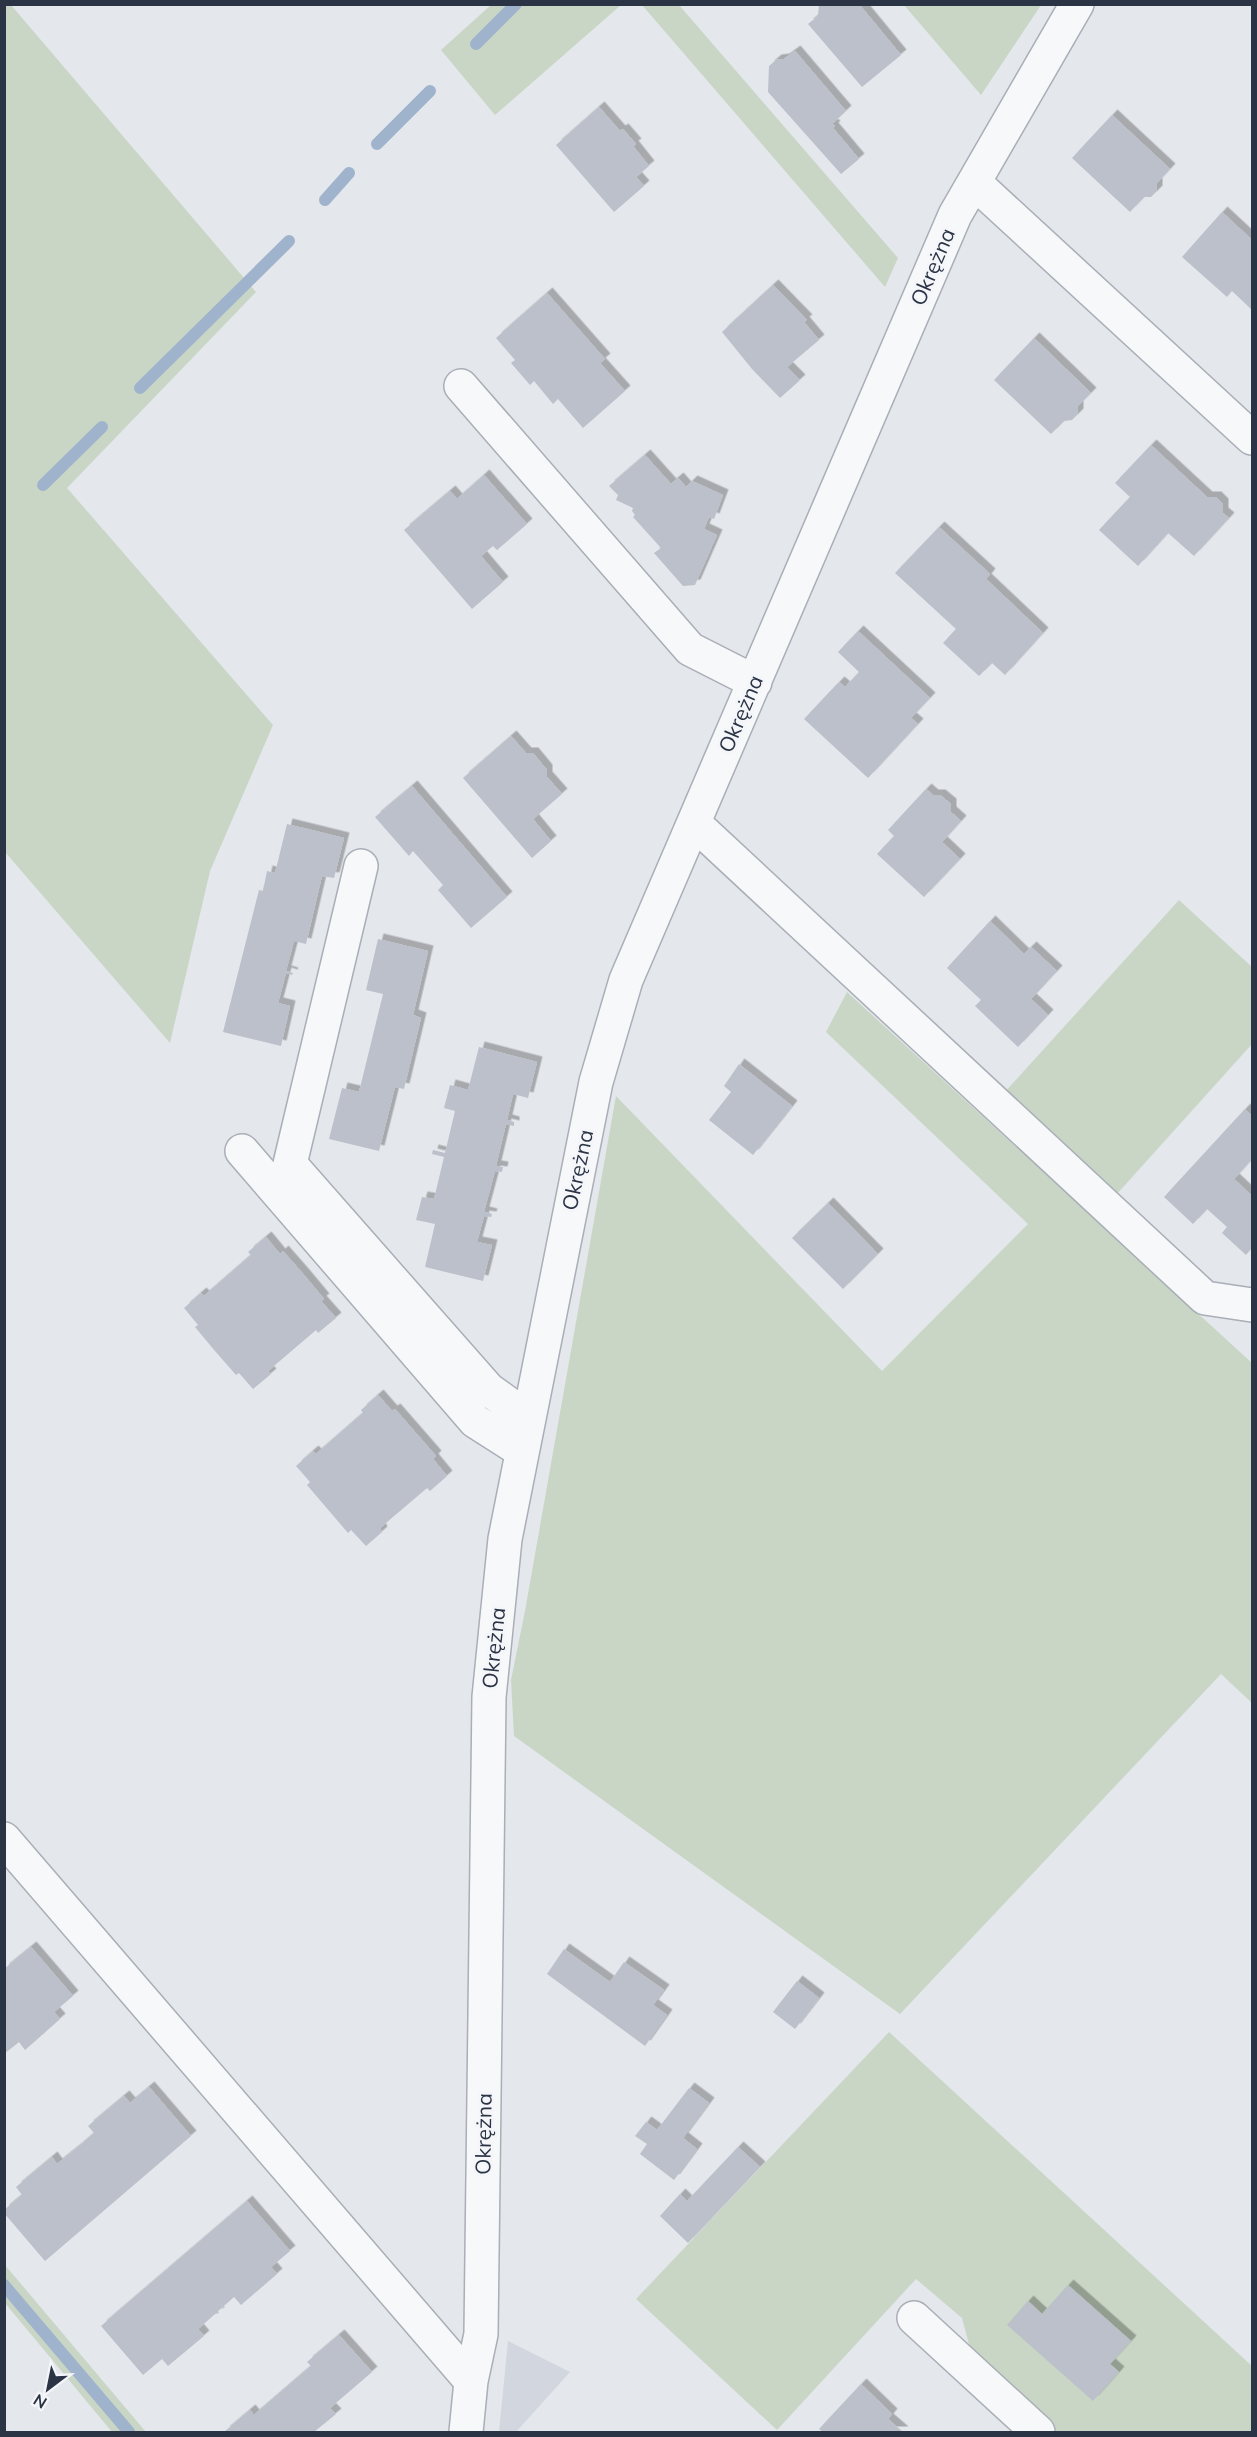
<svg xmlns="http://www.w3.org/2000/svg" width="1257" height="2437" font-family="Mulish,sans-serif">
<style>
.built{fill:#d2d6de}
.green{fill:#c9d6c5}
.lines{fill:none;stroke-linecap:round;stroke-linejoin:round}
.stream{stroke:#9fb4cc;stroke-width:12}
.building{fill:#bbc0ca;filter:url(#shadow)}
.minor-casing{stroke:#a9aeb7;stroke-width:36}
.minor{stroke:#f7f8fa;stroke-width:33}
.labels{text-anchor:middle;stroke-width:6;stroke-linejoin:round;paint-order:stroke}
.street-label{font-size:21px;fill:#2b3445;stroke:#f4f6f9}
</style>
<defs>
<filter id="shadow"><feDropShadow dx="5.5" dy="-5.5" stdDeviation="0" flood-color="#0004"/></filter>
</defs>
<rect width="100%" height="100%" fill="#e4e7ec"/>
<path class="built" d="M 508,2341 L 570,2372 L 516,2432 L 499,2432 Z"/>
<path class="green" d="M 4,5 L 11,5 L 256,292 L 67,488 L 273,725 L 210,871 L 170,1043 L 5,852 Z
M 491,5 L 491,4 L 621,5 L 495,115 L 441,50 Z
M 642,5 L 679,5 L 898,258 L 885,287 Z
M 904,5 L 1041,5 L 981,95 Z
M 1179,900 L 1252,967 L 1252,1044 L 1116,1195 L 1004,1093 Z
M 847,992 L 1252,1363 L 1252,1703 L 1221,1674 L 900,2014 L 514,1736 L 511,1680 L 525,1611 L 616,1096 L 882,1371 L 1028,1224 L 826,1032 Z
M 889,2032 L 1252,2366 L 1252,2432 L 1057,2432 L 971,2352 L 962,2318 L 916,2279 L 777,2430 L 636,2299 Z
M 4,2265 L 5,2265 L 146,2432 L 112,2432 L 5,2303 Z"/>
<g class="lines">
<path class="stream" d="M 476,44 L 516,4
M 377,144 L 430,91
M 325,200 L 349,173
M 140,388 L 289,241
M 43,485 L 102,427
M 4,2285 L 129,2432"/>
</g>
<path class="building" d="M 819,4 L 859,4 L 901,55 L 862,87 L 808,24 L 818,16 Z
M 795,51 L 846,111 L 832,124 L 835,126 L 833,128 L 859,159 L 841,174 L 768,92 L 769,66 L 776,60 L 784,59 Z
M 599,107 L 620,131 L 623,129 L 636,144 L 633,146 L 649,166 L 636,177 L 644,186 L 614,212 L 556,145 Z
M 1112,115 L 1170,169 L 1157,183 L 1157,191 L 1151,197 L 1144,197 L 1130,212 L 1072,158 Z
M 1222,212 L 1252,240 L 1252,310 L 1232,291 L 1227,297 L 1182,257 Z
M 773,285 L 807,320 L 804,322 L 819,340 L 787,367 L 800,380 L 780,398 L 752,369 L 722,332 Z
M 547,293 L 605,359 L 600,363 L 625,391 L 583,428 L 558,399 L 553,404 L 534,381 L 530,385 L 511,363 L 515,360 L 496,338 Z
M 1034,338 L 1091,393 L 1078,406 L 1078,414 L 1072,420 L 1064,421 L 1051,434 L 994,380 Z
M 1151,445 L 1207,497 L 1216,497 L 1223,504 L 1223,513 L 1229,518 L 1194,556 L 1168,533 L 1138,566 L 1099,530 L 1130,497 L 1115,483 Z
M 645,455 L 671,484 L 678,478 L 686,487 L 692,481 L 723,495 L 714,519 L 709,517 L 704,529 L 717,535 L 695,585 L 683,586 L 654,553 L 661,548 L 633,517 L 635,515 L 632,511 L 633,508 L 616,500 L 618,495 L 609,486 Z
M 484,475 L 527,524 L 497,550 L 493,546 L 481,556 L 503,582 L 472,609 L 404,530 L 450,491 L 457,499 Z
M 939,527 L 990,574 L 986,579 L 1043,633 L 1005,675 L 992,663 L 979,676 L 943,643 L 956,629 L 895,573 Z
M 858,631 L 930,698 L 911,718 L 918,724 L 868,778 L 804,719 L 839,682 L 845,687 L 859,672 L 838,652 Z
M 511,736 L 526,753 L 533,753 L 547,770 L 547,777 L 562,794 L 533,819 L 551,841 L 532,858 L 463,778 Z
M 412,786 L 507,897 L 471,928 L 438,890 L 443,885 L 413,851 L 409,856 L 375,817 Z
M 926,789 L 933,795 L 940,795 L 951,804 L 951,812 L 961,821 L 942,842 L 960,859 L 924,897 L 877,854 L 894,836 L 888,830 Z
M 287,824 L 344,838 L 334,878 L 322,876 L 306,944 L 294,941 L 286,971 L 293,973 L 292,975 L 286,973 L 278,1003 L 290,1006 L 281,1046 L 223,1032 L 259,890 L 263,891 L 267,871 L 275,873 Z
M 990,921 L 1024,954 L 1031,947 L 1057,971 L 1031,999 L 1048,1015 L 1018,1047 L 975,1006 L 981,1000 L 947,968 Z
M 378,939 L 428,951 L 413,1015 L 421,1018 L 404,1089 L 395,1087 L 379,1151 L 329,1139 L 342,1088 L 359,1092 L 383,994 L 366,990 Z
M 479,1047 L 537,1062 L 528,1098 L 513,1094 L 507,1120 L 514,1122 L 514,1126 L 506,1124 L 496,1166 L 503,1167 L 502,1172 L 495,1171 L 484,1212 L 492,1214 L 491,1217 L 484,1216 L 477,1242 L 492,1245 L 483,1281 L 425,1267 L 435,1224 L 416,1220 L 422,1197 L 434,1199 L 444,1157 L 432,1154 L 433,1150 L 445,1153 L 455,1111 L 444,1108 L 450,1085 L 468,1090 Z
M 739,1064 L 792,1106 L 753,1155 L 709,1120 L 731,1092 L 724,1086 Z
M 1245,1109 L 1252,1116 L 1252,1159 L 1234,1179 L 1251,1195 L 1252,1194 L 1252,1248 L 1246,1255 L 1222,1233 L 1227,1227 L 1207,1209 L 1193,1224 L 1164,1197 Z
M 828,1203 L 878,1254 L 843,1289 L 792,1238 Z
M 266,1237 L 280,1254 L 283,1251 L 304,1275 L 324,1299 L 321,1301 L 336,1318 L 318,1333 L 316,1330 L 268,1371 L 271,1374 L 253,1389 L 239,1373 L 236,1375 L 215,1351 L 195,1327 L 198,1325 L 184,1308 L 201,1293 L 204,1296 L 251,1255 L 248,1252 Z
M 378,1395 L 392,1411 L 395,1409 L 436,1456 L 433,1459 L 447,1476 L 430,1491 L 427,1488 L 380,1528 L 382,1532 L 366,1546 L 351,1530 L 348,1533 L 307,1485 L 310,1482 L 296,1466 L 313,1451 L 316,1454 L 363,1413 L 361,1410 Z
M 31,1947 L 73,1996 L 54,2012 L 60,2019 L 25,2050 L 19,2042 L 4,2054 L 4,1969 Z
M 564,1949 L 610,1982 L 624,1962 L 664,1990 L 653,2005 L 667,2015 L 645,2046 L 547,1974 Z
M 797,1981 L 819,1998 L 795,2029 L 773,2012 Z
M 149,2087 L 191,2136 L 45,2261 L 4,2213 L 4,2210 L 22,2195 L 16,2187 L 52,2157 L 57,2164 L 77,2148 L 94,2133 L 88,2126 L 124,2096 L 130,2103 Z
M 689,2088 L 709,2103 L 683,2138 L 697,2149 L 674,2180 L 640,2154 L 647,2144 L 635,2136 L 646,2122 L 657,2130 Z
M 738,2147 L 760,2167 L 688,2243 L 660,2216 L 680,2194 L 687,2201 Z
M 247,2201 L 290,2251 L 271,2267 L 277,2274 L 241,2305 L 234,2297 L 218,2311 L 219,2313 L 215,2314 L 198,2329 L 204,2336 L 168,2366 L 162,2359 L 143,2375 L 101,2326 Z
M 1068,2285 L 1131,2341 L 1110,2364 L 1119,2372 L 1093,2401 L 1007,2325 L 1028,2301 L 1042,2314 Z
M 339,2335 L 372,2372 L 330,2408 L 336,2414 L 314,2432 L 224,2432 L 250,2410 L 254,2415 L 311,2366 L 307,2362 Z
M 861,2384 L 892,2414 L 888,2419 L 903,2432 L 823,2432 L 819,2429 Z"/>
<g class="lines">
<defs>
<path id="minor" d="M 975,183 L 1252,438
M 461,386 L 690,649 L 755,682
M 694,823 L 1205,1298 L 1252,1305
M 361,866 L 290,1164 L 488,1389 L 528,1418
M 242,1151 L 475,1421 L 522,1451
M 4,1839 L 471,2381
M 914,2318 L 1038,2432
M 466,2432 L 471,2381 L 481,2334 L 489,1697 L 505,1539 L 596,1082 L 626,980 L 955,215 L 1077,4"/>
</defs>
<use href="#minor" class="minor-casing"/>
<use href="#minor" class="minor"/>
</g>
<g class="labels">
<g class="street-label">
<text transform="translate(933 267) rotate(-67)" y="7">Okrężna</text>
<text transform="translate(741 714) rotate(-67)" y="7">Okrężna</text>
<text transform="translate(578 1170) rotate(-78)" y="7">Okrężna</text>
<text transform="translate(494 1648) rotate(-84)" y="7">Okrężna</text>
<text transform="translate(484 2134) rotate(-89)" y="7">Okrężna</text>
</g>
</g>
<rect width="1257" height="2437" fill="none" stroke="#2b3445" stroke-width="12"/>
<g transform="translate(48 2389) rotate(212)" stroke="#f4f6f9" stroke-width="4.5" paint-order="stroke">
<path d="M0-4.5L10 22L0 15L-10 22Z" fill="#2b3445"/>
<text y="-9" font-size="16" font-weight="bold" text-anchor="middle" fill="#2b3445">N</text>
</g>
</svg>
